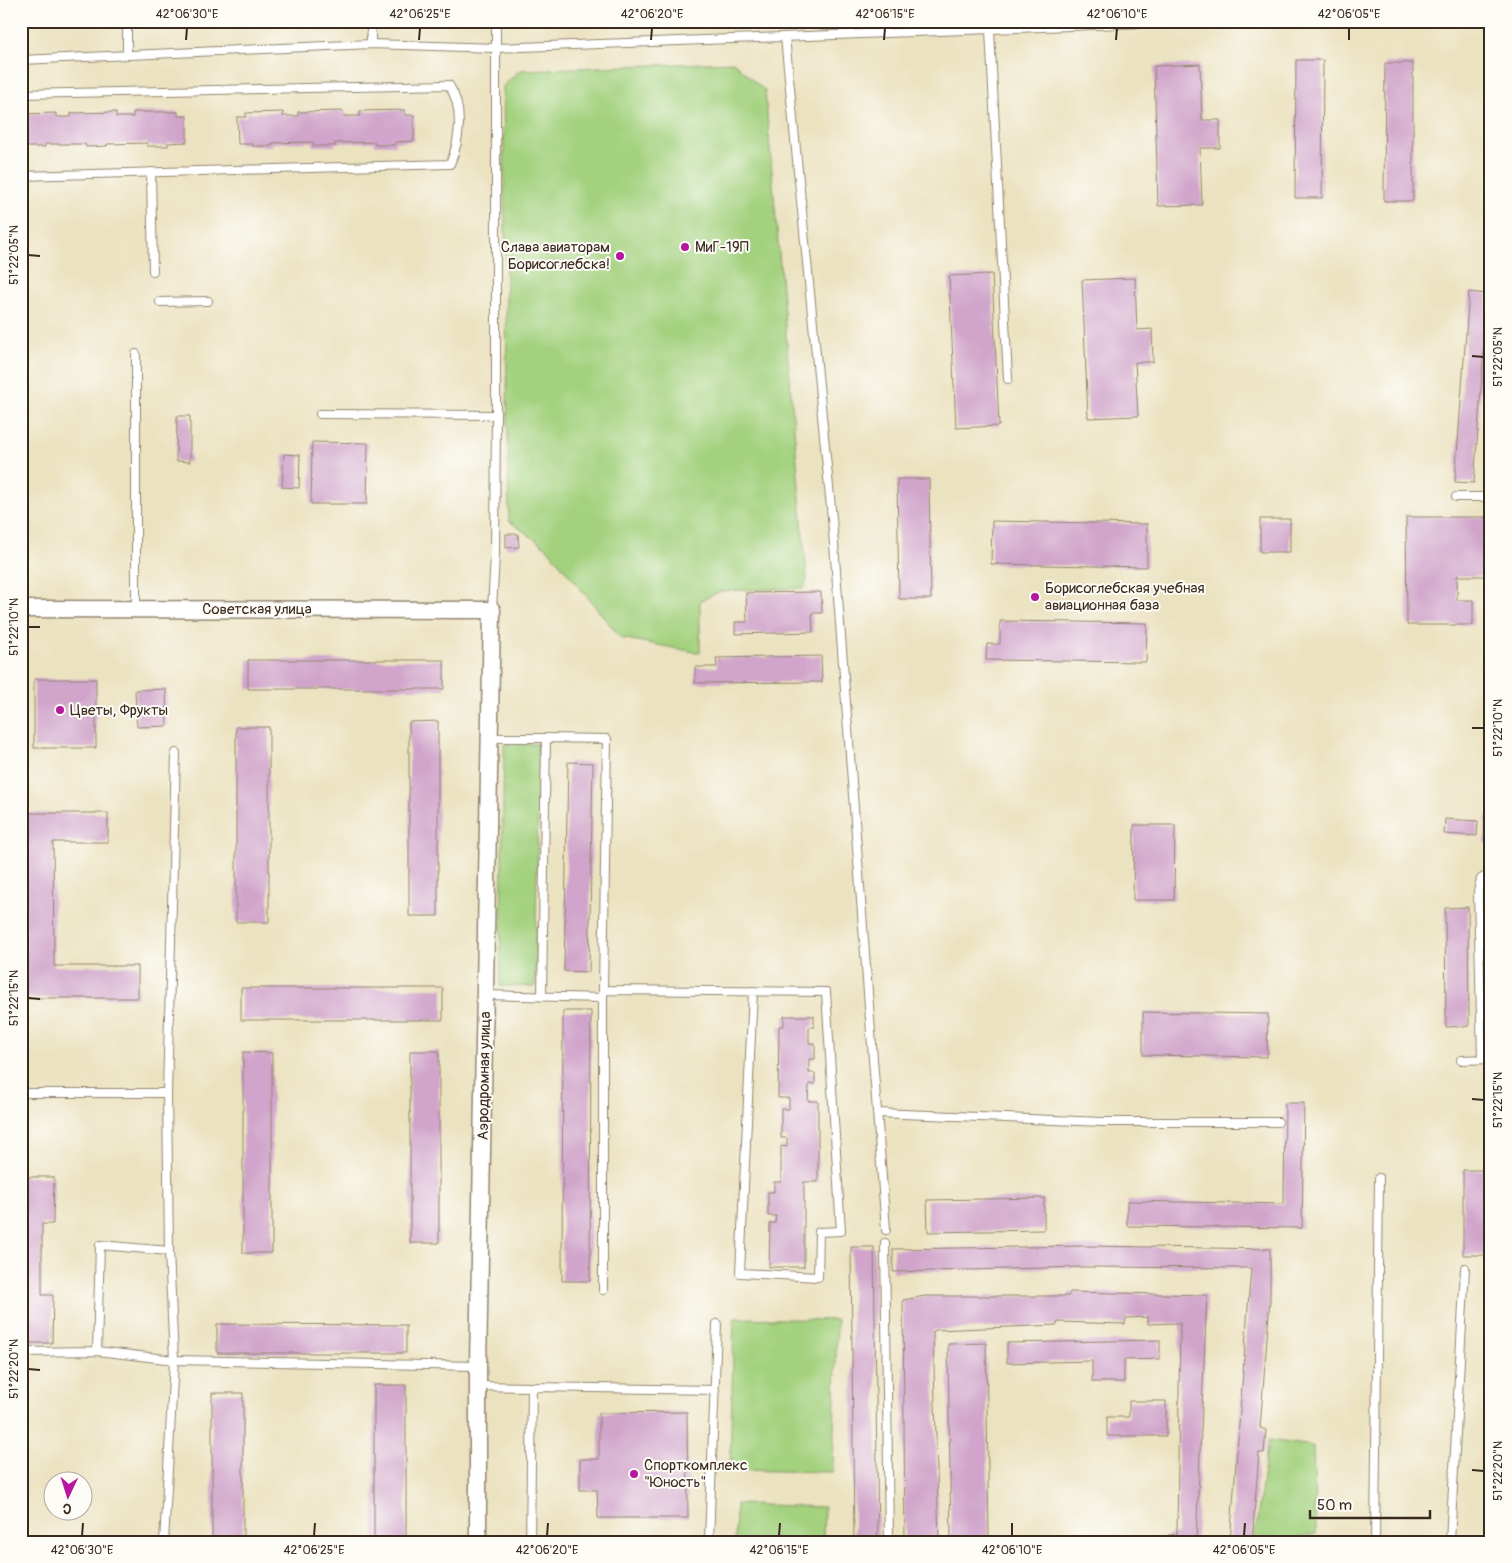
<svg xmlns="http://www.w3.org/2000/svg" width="1512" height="1563" font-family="Pangolin,sans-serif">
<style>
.green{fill:#a3d17e;stroke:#6f7e4e}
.building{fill:#d0a4cb}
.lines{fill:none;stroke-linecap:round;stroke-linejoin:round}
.service-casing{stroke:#93866f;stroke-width:10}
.minor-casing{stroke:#93866f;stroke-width:19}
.service{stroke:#fff;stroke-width:8}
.minor{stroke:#fff;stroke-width:16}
.ticks{fill:none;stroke:#3b2a1e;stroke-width:2}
.poi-dot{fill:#b5179e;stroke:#fdfcf7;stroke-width:2}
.labels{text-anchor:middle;stroke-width:4;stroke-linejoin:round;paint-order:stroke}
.poi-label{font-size:15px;fill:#3b2a1e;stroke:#fdfcf7;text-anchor:start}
.street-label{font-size:15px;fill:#3b2a1e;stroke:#fdfcf7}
.neatline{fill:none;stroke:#3b2a1e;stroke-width:2}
.ticks-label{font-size:12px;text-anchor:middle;fill:#3b2a1e}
</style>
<rect width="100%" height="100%" fill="#fdfcf7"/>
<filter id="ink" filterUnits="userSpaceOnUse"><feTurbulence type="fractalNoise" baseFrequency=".02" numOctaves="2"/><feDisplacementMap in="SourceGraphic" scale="10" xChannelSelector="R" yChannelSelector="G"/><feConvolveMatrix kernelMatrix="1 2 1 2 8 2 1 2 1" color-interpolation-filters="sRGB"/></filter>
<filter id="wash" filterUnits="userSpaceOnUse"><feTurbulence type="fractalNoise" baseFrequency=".0096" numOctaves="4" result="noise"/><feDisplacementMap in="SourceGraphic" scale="20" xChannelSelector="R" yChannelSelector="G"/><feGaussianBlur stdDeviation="1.12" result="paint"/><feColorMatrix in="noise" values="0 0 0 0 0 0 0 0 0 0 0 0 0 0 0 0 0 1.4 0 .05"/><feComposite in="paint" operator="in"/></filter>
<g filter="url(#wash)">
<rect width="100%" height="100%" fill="#ebe2c0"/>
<path class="green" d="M 733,62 L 765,91 L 807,579 L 804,588 L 721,591 L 700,601 L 700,653 L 621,638 L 547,548 L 509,521 L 503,86 L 520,70 Z
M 504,744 L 539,744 L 535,987 L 500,986 Z
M 734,1318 L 837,1320 L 833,1472 L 730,1470 Z
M 1268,1440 L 1313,1446 L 1316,1534 L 1278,1542 L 1254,1542 Z
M 736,1504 L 824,1507 L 823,1542 L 735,1542 Z"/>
<g id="blocks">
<path class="building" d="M 1296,60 L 1323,60 L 1322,198 L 1295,198 Z
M 1385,63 L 1413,63 L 1413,201 L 1384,201 Z
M 1200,64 L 1202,120 L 1220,120 L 1220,148 L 1200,148 L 1202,205 L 1158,206 L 1154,66 Z
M 405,110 L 405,115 L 414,115 L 414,141 L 395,142 L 395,145 L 375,145 L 374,142 L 335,143 L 335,146 L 313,146 L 313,142 L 272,143 L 272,146 L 252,146 L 252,144 L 238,144 L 237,117 L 246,117 L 246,113 L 283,112 L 283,116 L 298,116 L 298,112 L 343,111 L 344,116 L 360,116 L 360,111 Z
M 116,112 L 116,117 L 133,117 L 133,112 L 178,112 L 178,116 L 187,116 L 187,142 L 168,143 L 168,146 L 147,146 L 147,143 L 107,144 L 107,146 L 86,147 L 85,144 L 45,144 L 45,147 L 24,147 L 24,145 L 21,145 L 21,114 L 56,113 L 56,117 L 71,117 L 71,113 Z
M 992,274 L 999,426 L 956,428 L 949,276 Z
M 1135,278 L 1137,330 L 1152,329 L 1153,362 L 1135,362 L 1138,416 L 1088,418 L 1082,280 Z
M 1469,292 L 1488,294 L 1474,483 L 1455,482 Z
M 177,416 L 190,416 L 190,462 L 176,461 Z
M 312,442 L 368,443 L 367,504 L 311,504 Z
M 284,454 L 300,455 L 299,488 L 282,487 Z
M 897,479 L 929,479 L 931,599 L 899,599 Z
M 1406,517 L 1491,517 L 1491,576 L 1457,576 L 1457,600 L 1473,600 L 1473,625 L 1407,625 Z
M 1260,519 L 1290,519 L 1290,552 L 1260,552 Z
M 992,521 L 1147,524 L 1147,567 L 991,564 Z
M 506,534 L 518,534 L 519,547 L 506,548 Z
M 821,592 L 822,613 L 812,613 L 813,632 L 735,634 L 735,622 L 747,622 L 746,593 Z
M 1000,621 L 1147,623 L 1146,662 L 986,660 L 987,644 L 1000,644 Z
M 821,656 L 822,682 L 695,683 L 695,667 L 717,667 L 716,658 Z
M 248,660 L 444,660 L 444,689 L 248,689 Z
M 34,679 L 96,679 L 96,748 L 34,748 Z
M 166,689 L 167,726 L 137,727 L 135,690 Z
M 438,721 L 438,916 L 409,916 L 409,722 Z
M 236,727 L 269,727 L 269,922 L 236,922 Z
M 568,762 L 593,763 L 589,972 L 564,971 Z
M 25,813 L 108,813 L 108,842 L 53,842 L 54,966 L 138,966 L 138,998 L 26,998 Z
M 1486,815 L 1491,815 L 1491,843 L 1485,843 Z
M 1445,819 L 1478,821 L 1477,836 L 1444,834 Z
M 1134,825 L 1175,825 L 1174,900 L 1133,900 Z
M 1468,907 L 1469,1026 L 1446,1027 L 1445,908 Z
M 241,988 L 443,988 L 443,1020 L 241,1020 Z
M 563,1011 L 591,1011 L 590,1281 L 562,1281 Z
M 1143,1012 L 1268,1014 L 1267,1057 L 1143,1055 Z
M 784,1016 L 814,1016 L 814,1027 L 809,1027 L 809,1043 L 815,1043 L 815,1059 L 809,1059 L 809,1073 L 815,1073 L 815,1084 L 809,1084 L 808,1101 L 818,1101 L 818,1182 L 804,1182 L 804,1267 L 769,1267 L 770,1223 L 775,1223 L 776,1216 L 768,1216 L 768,1192 L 774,1192 L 774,1182 L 781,1182 L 781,1146 L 787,1147 L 787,1138 L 781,1138 L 781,1109 L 789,1109 L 789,1098 L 778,1098 L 779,1026 L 784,1026 Z
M 410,1051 L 439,1051 L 439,1243 L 410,1243 Z
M 243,1052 L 272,1053 L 272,1253 L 243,1253 Z
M 1285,1103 L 1304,1103 L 1302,1228 L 1127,1226 L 1127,1201 L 1284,1204 Z
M 1463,1170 L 1491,1170 L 1491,1255 L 1463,1255 Z
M 21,1177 L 54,1177 L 53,1224 L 42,1224 L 42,1295 L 53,1295 L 52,1343 L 21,1343 Z
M 1044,1198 L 1044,1230 L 928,1232 L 927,1200 Z
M 1086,1246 L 1270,1249 L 1270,1300 L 1260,1428 L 1266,1430 L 1264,1453 L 1259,1453 L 1252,1542 L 1230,1542 L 1251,1268 L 1083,1267 L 893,1272 L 893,1249 Z
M 851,1247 L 874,1247 L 878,1542 L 854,1542 Z
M 1070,1292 L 1207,1295 L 1196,1542 L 1167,1542 L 1168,1535 L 1177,1534 L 1180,1323 L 1148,1324 L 1148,1317 L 1126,1318 L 1125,1324 L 1058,1322 L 1057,1325 L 936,1330 L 933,1332 L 939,1542 L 905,1542 L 903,1300 L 925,1296 L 1068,1296 Z
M 217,1324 L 406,1325 L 406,1353 L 217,1353 Z
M 1160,1340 L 1160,1359 L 1124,1360 L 1124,1382 L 1092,1382 L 1092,1361 L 1007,1363 L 1007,1343 Z
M 986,1343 L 989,1540 L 951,1540 L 948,1344 Z
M 374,1385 L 406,1385 L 406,1542 L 374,1542 Z
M 212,1393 L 243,1393 L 243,1542 L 212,1542 Z
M 1129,1401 L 1166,1401 L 1166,1436 L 1107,1436 L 1107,1417 L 1129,1417 Z
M 687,1412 L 688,1518 L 598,1518 L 597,1490 L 580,1490 L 580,1459 L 599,1459 L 599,1413 Z"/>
</g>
</g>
<g filter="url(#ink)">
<use href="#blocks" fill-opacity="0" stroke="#93866f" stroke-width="1"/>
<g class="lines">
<defs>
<path id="service" d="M 127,21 L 127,55
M 990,30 L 1008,379
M 785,37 L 832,518 L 886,1230
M 371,44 L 371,21
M 21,60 L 371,44 L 496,48 L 1202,21
M 21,94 L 449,85 C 464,108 460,141 450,164 L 21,176
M 151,172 L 153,271
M 160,302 L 208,301
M 320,414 L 496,415
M 1456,497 L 1491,497
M 136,609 L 136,354
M 492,610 L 495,555 L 496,415 L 496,21
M 489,738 L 546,738
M 603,990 L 826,992 L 841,1231 L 819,1232 L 818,1277 L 740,1273 L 753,991
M 485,995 L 603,998
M 542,996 L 546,738 L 607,739 L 603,990 L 603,1290
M 1482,1059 L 1478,892 L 1481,879 L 1491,873
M 1461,1060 L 1491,1059
M 21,1093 L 167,1093
M 877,1113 L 1103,1122 L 1278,1122
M 885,1243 L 889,1542
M 97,1351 L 100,1245 L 169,1251
M 21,1352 L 97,1351 L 174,1360 L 478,1366
M 478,1386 L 715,1390
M 478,1541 L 547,1542
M 164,1542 L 174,1360 L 169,1251 L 167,1093 L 176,753
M 530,1542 L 532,1387
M 709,1542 L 717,1324
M 1375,1542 L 1379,1178
M 1450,1542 L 1465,1268
M 1483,1542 L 1491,1539"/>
<path id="minor" d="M 21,609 L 492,610 L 478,1366 L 478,1542"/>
</defs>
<use href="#service" class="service-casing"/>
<use href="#minor" class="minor-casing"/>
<use href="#service" class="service"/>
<use href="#minor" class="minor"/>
</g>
</g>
<path class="ticks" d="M 186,40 L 187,28M 419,40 L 420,28M 651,40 L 652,28M 884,40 L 885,28M 1116,40 L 1117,28M 1349,40 L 1349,28M 28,255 L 40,256M 1472,356 L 1484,357M 28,627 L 40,627M 1472,728 L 1484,728M 28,998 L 40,999M 1472,1099 L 1484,1100M 28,1369 L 40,1370M 1472,1470 L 1484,1471M 82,1536 L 83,1523M 314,1536 L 315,1523M 547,1536 L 548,1523M 779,1536 L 780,1523M 1012,1536 L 1012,1523M 1244,1536 L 1245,1523"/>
<g class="poi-dot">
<circle cx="685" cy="247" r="5"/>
<circle cx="620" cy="256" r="5"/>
<circle cx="1035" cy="597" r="5"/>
<circle cx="60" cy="710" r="5"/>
<circle cx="634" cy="1474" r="5"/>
</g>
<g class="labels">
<g class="poi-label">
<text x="610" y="252" text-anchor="end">Слава авиаторам<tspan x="610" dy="17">Борисоглебска!</tspan></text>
<text x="695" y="252">МиГ-19П</text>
<text x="1045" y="593">Борисоглебская учебная<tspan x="1045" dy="17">авиационная база</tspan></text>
<text x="70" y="715">Цветы, Фрукты</text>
<text x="644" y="1470">Спорткомплекс<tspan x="644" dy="17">"Юность"</tspan></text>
</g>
<g class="street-label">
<text x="257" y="614">Советская улица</text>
<text transform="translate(484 1076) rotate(-89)" y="5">Аэродромная улица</text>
</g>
</g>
<rect width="1512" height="1563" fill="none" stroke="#fdfcf7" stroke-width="55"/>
<g transform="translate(68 1496) rotate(184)"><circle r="24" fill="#fdfcf7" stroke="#afa8a0"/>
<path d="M0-4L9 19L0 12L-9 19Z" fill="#b5179e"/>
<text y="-8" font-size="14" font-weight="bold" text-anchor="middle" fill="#3b2a1e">С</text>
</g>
<path d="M1310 1510v8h120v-8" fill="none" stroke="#3b2a1e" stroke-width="2.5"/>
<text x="1317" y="1510" font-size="15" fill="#3b2a1e" stroke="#fdfcf7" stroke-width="4" paint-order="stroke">50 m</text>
<rect x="28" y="28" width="1456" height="1508" class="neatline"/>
<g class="ticks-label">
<text x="187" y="18">42°06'30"E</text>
<text x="420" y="18">42°06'25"E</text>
<text x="652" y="18">42°06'20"E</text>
<text x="885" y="18">42°06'15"E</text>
<text x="1117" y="18">42°06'10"E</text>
<text x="1349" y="18">42°06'05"E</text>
<text transform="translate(14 255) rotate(-90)" y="4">51°22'05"N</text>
<text transform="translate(1498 357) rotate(-90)" y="4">51°22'05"N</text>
<text transform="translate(14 627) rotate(-90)" y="4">51°22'10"N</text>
<text transform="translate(1498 728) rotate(-90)" y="4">51°22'10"N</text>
<text transform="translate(14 998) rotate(-90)" y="4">51°22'15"N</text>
<text transform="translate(1498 1100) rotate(-90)" y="4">51°22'15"N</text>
<text transform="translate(14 1369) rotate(-90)" y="4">51°22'20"N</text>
<text transform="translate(1498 1471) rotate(-90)" y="4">51°22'20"N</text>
<text x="82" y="1554">42°06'30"E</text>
<text x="314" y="1554">42°06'25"E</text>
<text x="547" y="1554">42°06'20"E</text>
<text x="779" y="1554">42°06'15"E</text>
<text x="1012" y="1554">42°06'10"E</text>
<text x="1244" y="1554">42°06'05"E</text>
</g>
</svg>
